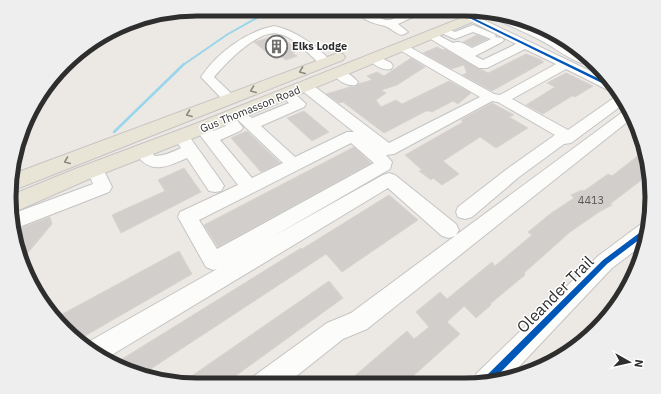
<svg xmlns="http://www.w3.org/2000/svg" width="661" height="394" font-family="'IBM Plex Sans',sans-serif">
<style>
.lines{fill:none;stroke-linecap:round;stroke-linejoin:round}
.stream-far1{stroke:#99d6ec;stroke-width:2}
.stream{stroke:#99d6ec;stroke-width:2.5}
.building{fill:#d1cecb;stroke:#d7d4d0}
.minor-casing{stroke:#c5c4c5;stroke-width:2}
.major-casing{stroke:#c6c5c4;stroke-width:2}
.minor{fill:#fcfcfb;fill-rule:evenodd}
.major{fill:#e8e4d6;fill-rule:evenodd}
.quiet{stroke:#3ea3eb;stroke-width:2.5;stroke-dasharray:5 2.5;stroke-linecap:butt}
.cycleway-casing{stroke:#fff;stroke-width:3}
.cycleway{fill:#0057b8;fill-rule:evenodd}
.oneway{stroke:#8b8982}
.labels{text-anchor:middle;stroke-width:3;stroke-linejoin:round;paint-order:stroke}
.far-poi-label{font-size:11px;font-weight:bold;fill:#2e2e2e;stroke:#fff;text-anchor:start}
.far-street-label{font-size:11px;fill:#2e2e2e;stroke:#fff}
.number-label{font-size:11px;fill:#585857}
.near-street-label{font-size:16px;fill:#2e2e2e;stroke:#fff}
.rim{fill:none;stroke:#2e2e2e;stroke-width:5}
</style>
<rect width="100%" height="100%" fill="#ece8e4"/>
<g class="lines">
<path class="stream-far1" d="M 183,65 L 228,34 L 273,9"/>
<path class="stream" d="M 114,132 L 184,64"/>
</g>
<path class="building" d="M 372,9 L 405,9 L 405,11 L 384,18 L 371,12 Z
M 278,35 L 298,50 L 292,53 L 297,56 L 286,60 L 282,57 L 275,59 L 254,42 Z
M 477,35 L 487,39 L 472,46 L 463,42 Z
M 437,47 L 443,50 L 445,49 L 488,73 L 526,54 L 542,60 L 541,61 L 544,62 L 492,91 L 462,75 L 467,73 L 464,65 L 451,69 L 423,53 Z
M 411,58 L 425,67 L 397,85 L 381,90 L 386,93 L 376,100 L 381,107 L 396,100 L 402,104 L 449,81 L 471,93 L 458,104 L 453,101 L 432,112 L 429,111 L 426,111 L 384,133 L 343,102 L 339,103 L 326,94 L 350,87 L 356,86 L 358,84 L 372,80 L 367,76 L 377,72 L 384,76 Z
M 566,73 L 593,86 L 575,97 L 572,96 L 543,114 L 526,105 L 555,87 L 547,83 Z
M 492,103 L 514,115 L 509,117 L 528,128 L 496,148 L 480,137 L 443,161 L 459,174 L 442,185 L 433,178 L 431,180 L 419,171 L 422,170 L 405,155 L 463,122 L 461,120 Z
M 304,111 L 329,132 L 312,141 L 287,118 Z
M 247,131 L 280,163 L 261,172 L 231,138 Z
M 354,147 L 371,163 L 218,247 L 204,225 Z
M 644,151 L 648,161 L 648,175 L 610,204 L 612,205 L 599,212 L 570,232 L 524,273 L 525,275 L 490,304 L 491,305 L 476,318 L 464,306 L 447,322 L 460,334 L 403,385 L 344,385 L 407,331 L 414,339 L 429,327 L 416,312 L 440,292 L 447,299 L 492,262 L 495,266 L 532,235 L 528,232 L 550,214 L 574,198 L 571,195 L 582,190 L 584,191 L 608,174 L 612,176 Z
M 184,168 L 201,192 L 121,233 L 112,215 L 165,191 L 158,180 Z
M 389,195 L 418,220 L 342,272 L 326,254 L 140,376 L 114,364 L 301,248 L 302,249 Z
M 50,217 L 52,224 L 21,261 L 15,233 L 18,229 Z
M 179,251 L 192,274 L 78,340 L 55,318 Z
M 329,281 L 343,298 L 223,385 L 180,384 Z"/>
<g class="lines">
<defs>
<path id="minor" d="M 359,9 L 371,9 L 368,12 L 385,20 L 390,20 L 416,9 L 430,9 L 398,24 L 408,32 L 402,35 C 396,34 391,28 385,26 C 377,24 361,21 358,11 Z
M 447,9 L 461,9 L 607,79 L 619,91 L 610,91 L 566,69 L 512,99 L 568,130 L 618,95 L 621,94 L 625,103 L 571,143 L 564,144 L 519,177 L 472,217 L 465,219 L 458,217 L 456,212 L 458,207 L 507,169 L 555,135 L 498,102 L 492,101 L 394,154 L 386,155 L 392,162 L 390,169 L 272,237 L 383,175 L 389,173 L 395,175 L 456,224 L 459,230 L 456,235 L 624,111 L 628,110 L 631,119 L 367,329 L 343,339 L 285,385 L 250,385 L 254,376 L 327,323 L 351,313 L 455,236 L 449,238 L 442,236 L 388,188 L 105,359 L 92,353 L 83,345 L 217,269 L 213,270 L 206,267 L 178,217 L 180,212 L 238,185 L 197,131 L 194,128 L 197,125 C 205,122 208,125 213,131 L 226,126 L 220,118 L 222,115 C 232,112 237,120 243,128 L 240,131 L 220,140 L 252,178 L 283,163 L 236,118 L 238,115 C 244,113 247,114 252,118 L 289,103 L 280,94 L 282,91 L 292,91 L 306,104 L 304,107 L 261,126 L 295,157 L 347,132 L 354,132 L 300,89 L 298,86 L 300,83 L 310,83 L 389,143 L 480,97 L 398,49 L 396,47 L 398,45 L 406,45 L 494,94 L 500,95 L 556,64 L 525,49 L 487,68 L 479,68 L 424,35 L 426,33 L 434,33 L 453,43 C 460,40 466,45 472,48 L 491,39 L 473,32 L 455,39 L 439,32 L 438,30 L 443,27 L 455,32 L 473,25 L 494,34 L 496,36 L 495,37 L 502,38 L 504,40 L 502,42 L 475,56 L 483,60 L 516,44 ZM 351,143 L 374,163 L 217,249 L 199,220 Z
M 484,11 L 502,15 L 553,38 L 581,53 L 592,64 C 579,67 555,48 544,42 C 525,32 504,23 484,14 Z
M 274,26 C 292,29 320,47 331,62 L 329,65 L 321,65 C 309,54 294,37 279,34 C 259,28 226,63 214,77 L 237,99 L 235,102 L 230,103 L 225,102 L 201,77 C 217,53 245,32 274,26 Z
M 374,54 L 391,63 L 393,66 L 391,69 C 383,71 373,65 368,58 L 370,55 Z
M 338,69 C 345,71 353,76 358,82 L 356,85 C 347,87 337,80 332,73 L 333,70 Z
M 181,131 L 186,132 L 221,181 L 224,186 L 221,191 L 215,192 L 209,191 L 187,158 C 165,168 149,175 134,151 L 136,147 C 147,144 148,150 155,156 C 164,156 173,152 181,148 L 173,136 L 176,132 Z
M 95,163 L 101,165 L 112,187 L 109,192 L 14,229 L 12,214 L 93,184 L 87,169 L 89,165 Z
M 648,222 L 648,234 L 644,244 L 612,268 L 512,374 L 474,385 L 473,382 L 477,373 L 598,256 L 641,224 Z"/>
<path id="major" d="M 481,10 L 494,13 L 209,132 L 89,179 L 12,213 L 9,196 L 75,169 L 195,124 Z
M 338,53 L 343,54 L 345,57 L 343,60 L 19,188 L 10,190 L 13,174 Z"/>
</defs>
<use href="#minor" class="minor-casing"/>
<use href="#major" class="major-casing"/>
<use href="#minor" class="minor"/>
<use href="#major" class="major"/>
<path class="quiet" d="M 490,16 L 495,13"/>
<defs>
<path id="cycleway" d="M 455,9 L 614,86 L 616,89 L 614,89 L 451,9 Z
M 646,228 L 648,228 L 648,233 L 607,264 L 494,379 L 483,383 L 483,379 L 603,260 Z"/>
</defs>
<use href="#cycleway" class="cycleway-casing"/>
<use href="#cycleway" class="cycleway"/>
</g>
<defs><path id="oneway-chevron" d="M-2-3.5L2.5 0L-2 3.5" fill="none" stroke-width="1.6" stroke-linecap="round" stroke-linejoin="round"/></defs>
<g class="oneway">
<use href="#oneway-chevron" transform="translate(302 71) rotate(159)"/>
<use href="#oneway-chevron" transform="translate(253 90) rotate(159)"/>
<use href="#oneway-chevron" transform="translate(189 114) rotate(159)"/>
<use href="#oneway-chevron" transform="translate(67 161) rotate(158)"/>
</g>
<defs>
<symbol id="building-ring" viewBox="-11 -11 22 22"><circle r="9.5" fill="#fff" stroke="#706f6e" stroke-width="1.5"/><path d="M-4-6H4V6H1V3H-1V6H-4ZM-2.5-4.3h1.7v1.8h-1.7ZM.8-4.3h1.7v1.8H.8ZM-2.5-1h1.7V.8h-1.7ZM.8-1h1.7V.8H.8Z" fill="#706f6e"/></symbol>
</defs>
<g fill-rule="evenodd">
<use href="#building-ring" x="264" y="34" width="25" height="25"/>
</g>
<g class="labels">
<g class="far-poi-label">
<text x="292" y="50">Elks Lodge</text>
</g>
<g class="far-street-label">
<text transform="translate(250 109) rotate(-22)" y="4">Gus Thomasson Road</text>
</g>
<g class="number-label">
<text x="591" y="204">4413</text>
</g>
<g class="near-street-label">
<text transform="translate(555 294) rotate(-45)" y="6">Oleander Trail</text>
</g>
</g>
<path d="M0 0H661V394H0ZM197 16H464A181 181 0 0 1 645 197V197A181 181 0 0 1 464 378H197A181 181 0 0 1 16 197V197A181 181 0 0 1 197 16Z" fill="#eee" fill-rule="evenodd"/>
<path class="rim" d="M197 16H464A181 181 0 0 1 645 197V197A181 181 0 0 1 464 378H197A181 181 0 0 1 16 197V197A181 181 0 0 1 197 16Z"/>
<g transform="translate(629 362) rotate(98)" stroke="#ffffff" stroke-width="3" paint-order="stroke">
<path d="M0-3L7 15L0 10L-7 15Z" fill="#2e2e2e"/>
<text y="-6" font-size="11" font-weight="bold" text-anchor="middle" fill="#2e2e2e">N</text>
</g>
</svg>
